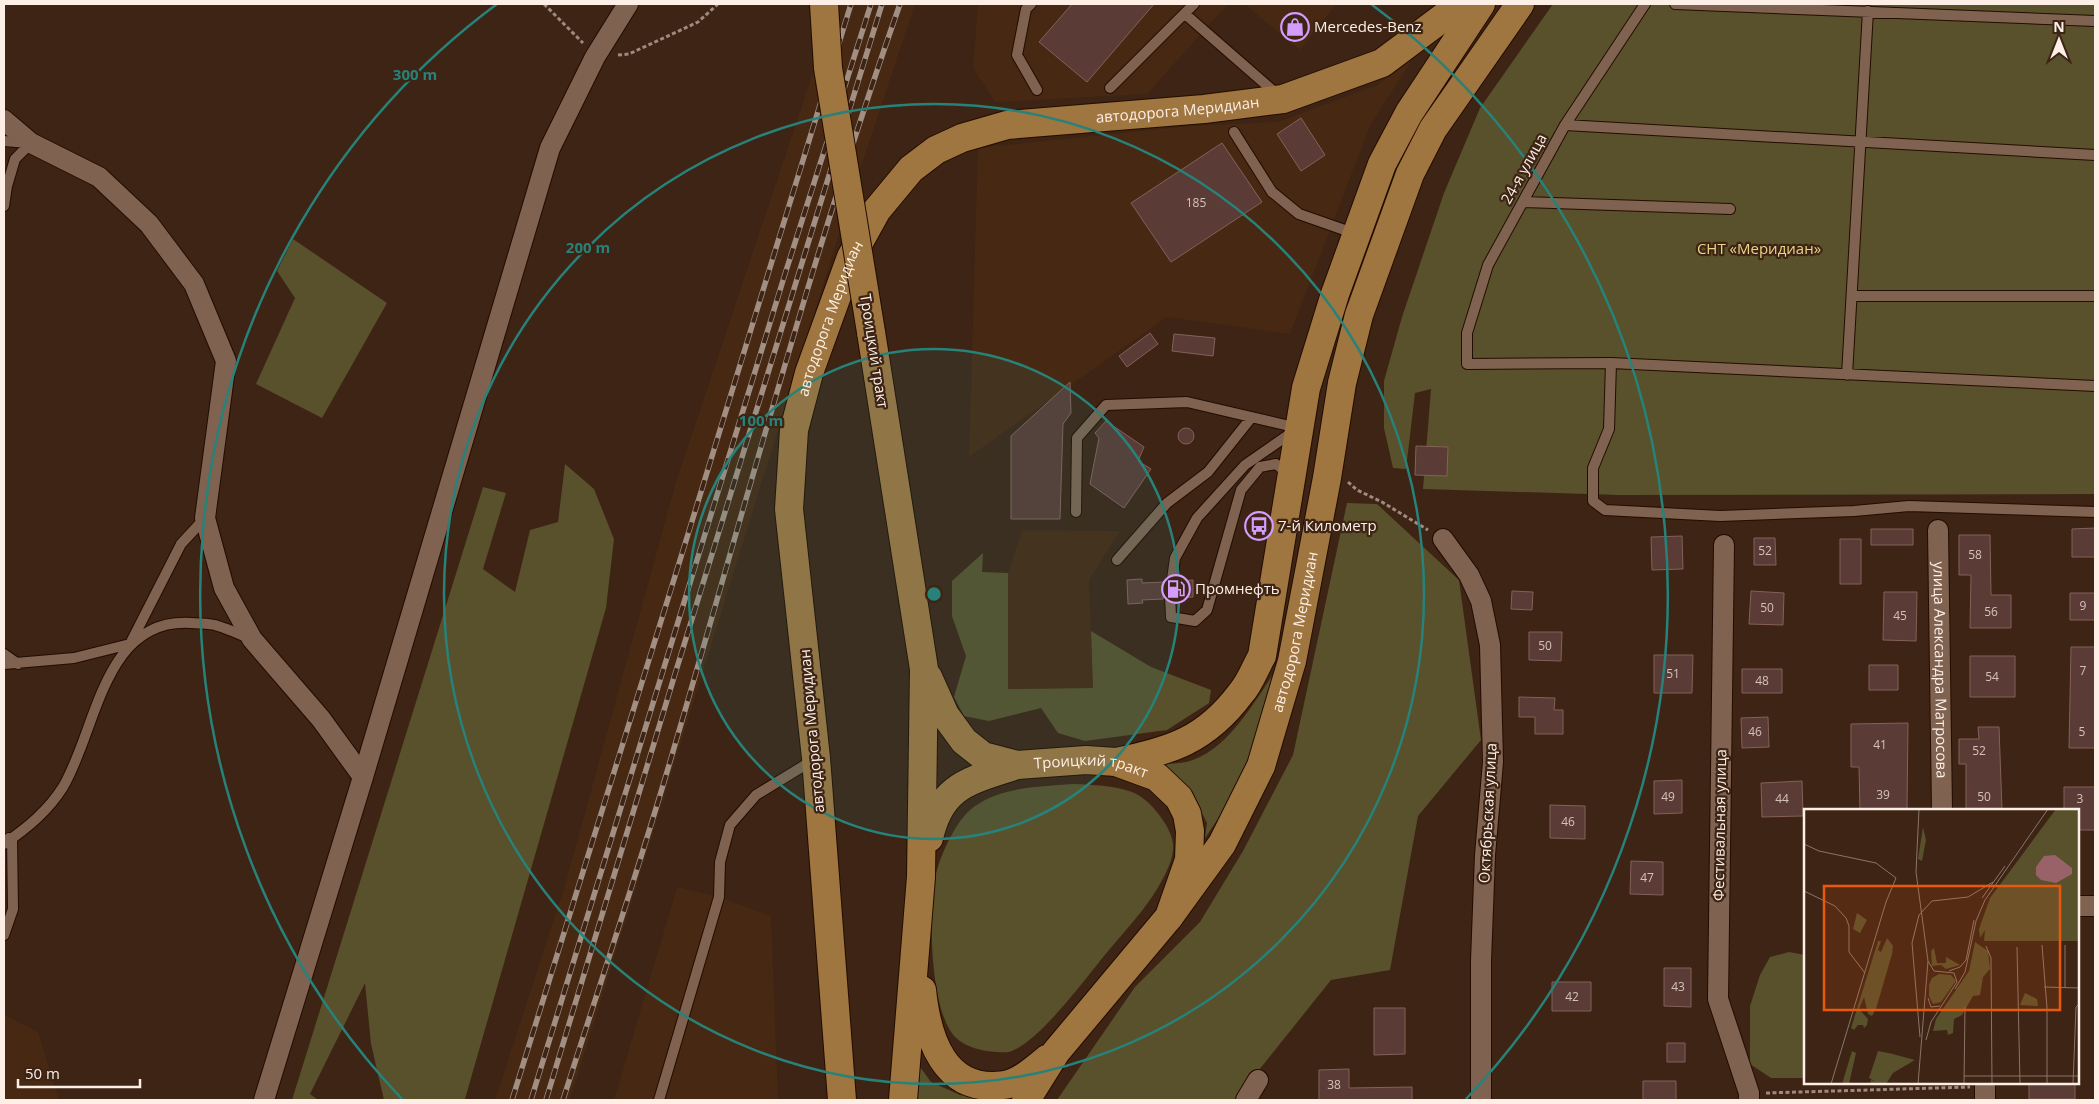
<svg xmlns="http://www.w3.org/2000/svg" width="2099" height="1104" font-family="'Open Sans',sans-serif">
<style>
.built{fill:#472813}
.green{fill:#59502c}
.building{fill:#5b3b35;stroke:#84615a}
.lines{fill:none;stroke-linecap:round;stroke-linejoin:round}
.service-casing{stroke:#230c00;stroke-width:12}
.minor-casing{stroke:#230c00;stroke-width:22}
.primary-casing{stroke:#230c00;stroke-width:30}
.path{stroke:#9e8a7e;stroke-width:3;stroke-dasharray:4 2.5;stroke-linecap:butt}
.service{stroke:#7f6250;stroke-width:10}
.minor{stroke:#7f6250;stroke-width:20}
.primary{stroke:#9f7540;stroke-width:28}
.rail-casing{stroke:#a28f83;stroke-width:5.5}
.rail{stroke:#3d2414;stroke-width:4;stroke-dasharray:11;stroke-linecap:butt}
.primary-bridge-casing{stroke:#230c00;stroke-width:30;stroke-linecap:butt}
.primary-bridge{stroke:#9f7540;stroke-width:28}
.ring{fill:none;stroke:#27827a;stroke-width:2.5}
.labels{text-anchor:middle;stroke-width:4.5;stroke-linejoin:round;paint-order:stroke}
.number-label{font-size:12px;fill:#d4c2ba}
.poi-label{font-size:15px;fill:#fdefe6;stroke:#3d2414;text-anchor:start}
.street-label{font-size:15px;fill:#fdefe6;stroke:#3d2414}
.park-label{font-size:15px;fill:#ead586;stroke:#3d2414}
.inset-road{fill:none;stroke:#8a7568;stroke-width:1}
.view{fill:#e8590c;fill-opacity:0.15;stroke:#e8590c;stroke-width:2.5}
.inset-edge{fill:none;stroke:#fdefe6;stroke-width:2.5}
.centre{fill:#27827a;stroke:#3d2414;stroke-width:2.5}
.ring-label{font-size:15px;text-anchor:middle;font-weight:bold;fill:#27827a;stroke:#3d2414;stroke-width:4.5;stroke-linejoin:round;paint-order:stroke}
</style>
<rect width="100%" height="100%" fill="#3d2414"/>
<path class="built" d="M 836,4 L 915,4 L 842,224 L 570,1100 L 495,1100 L 565,885 L 676,482 Z
M 978,4 L 1228,4 L 1147,94 L 995,102 L 973,68 Z
M 1244,4 L 1337,4 L 1300,50 Z
M 1412,60 L 1370,126 L 1290,334 L 1167,317 L 969,457 L 978,148 L 1189,126 L 1278,122 L 1377,85 Z
M 1022,530 L 1120,531 L 1089,580 L 1093,688 L 1008,689 L 1008,573 Z
M 677,887 L 719,897 L 771,916 L 778,1100 L 614,1100 Z
M 4,1015 L 38,1032 L 59,1100 L 4,1100 Z"/>
<path class="green" d="M 1553,4 L 2095,4 L 2095,494 L 1619,495 L 1423,489 L 1431,389 L 1415,393 L 1406,469 L 1393,468 L 1384,428 L 1384,381 L 1402,317 L 1444,193 L 1480,108 Z
M 293,239 L 387,303 L 322,418 L 256,384 L 295,298 L 277,271 Z
M 565,464 L 594,489 L 614,539 L 606,608 L 465,1099 L 384,1100 L 371,1044 L 365,983 L 310,1094 L 318,1100 L 292,1100 L 483,487 L 506,493 L 483,569 L 515,592 L 530,530 L 558,522 Z
M 1347,503 L 1377,504 L 1459,580 L 1481,740 L 1418,816 L 1390,970 L 1331,980 L 1235,1100 L 1057,1100 L 1135,987 L 1200,922 L 1243,851 L 1293,755 Z
M 983,553 L 982,572 L 1008,573 L 1008,689 L 1093,688 L 1091,631 L 1151,667 L 1211,690 L 1209,703 L 1167,730 L 1085,741 L 1058,733 L 1041,708 L 989,721 L 964,716 L 954,697 L 966,656 L 952,616 L 952,581 Z
M 1276,670 L 1241,785 L 1205,838 L 1207,823 L 1193,796 L 1159,764 C 1168,763 1178,764 1186,762 C 1227,752 1254,702 1276,670 Z
M 1073,784 C 1093,785 1113,785 1132,792 C 1149,798 1172,827 1173,844 C 1174,850 1171,863 1168,868 C 1155,899 1131,924 1109,950 C 1087,976 1042,1039 1012,1051 C 1008,1053 1000,1052 996,1052 C 982,1051 965,1047 955,1037 C 930,1010 929,918 934,883 C 938,859 955,820 975,806 C 1004,786 1040,787 1073,784 Z
M 1789,952 L 1805,955 L 1805,1078 L 1771,1078 L 1750,1064 L 1750,1006 L 1760,975 L 1770,957 Z
M 915,1060 L 931,1082 L 960,1095 L 985,1099 L 1006,1097 L 1004,1100 L 912,1100 Z"/>
<path class="building" d="M 1072,4 L 1154,4 L 1087,82 L 1039,42 Z
M 1301,118 L 1325,155 L 1301,171 L 1277,134 Z
M 1222,143 L 1262,202 L 1171,262 L 1131,203 Z
M 1150,333 L 1158,344 L 1127,367 L 1119,356 Z
M 1174,334 L 1215,338 L 1213,356 L 1172,351 Z
M 1070,382 L 1071,413 L 1063,424 L 1060,519 L 1011,519 L 1011,436 Z
M 1106,421 L 1144,447 L 1138,461 L 1151,469 L 1124,508 L 1090,484 L 1099,438 L 1095,433 Z
M1178 436a8 8 0 1 1 16 0a8 8 0 1 1-16 0Z
M 1416,446 L 1448,447 L 1447,476 L 1415,475 Z
M 2095,528 L 2095,557 L 2072,557 L 2072,529 Z
M 1871,529 L 1913,529 L 1913,545 L 1871,545 Z
M 1959,535 L 1990,535 L 1991,595 L 2011,595 L 2011,628 L 1970,628 L 1971,575 L 1959,575 Z
M 1682,536 L 1683,569 L 1652,570 L 1651,537 Z
M 1754,538 L 1775,538 L 1776,565 L 1754,565 Z
M 1840,539 L 1861,539 L 1861,584 L 1840,584 Z
M 1142,579 L 1142,583 L 1165,582 L 1163,599 L 1142,600 L 1143,603 L 1128,604 L 1127,580 Z
M 1193,580 L 1193,597 L 1177,598 L 1179,581 Z
M 1512,591 L 1533,592 L 1532,610 L 1511,609 Z
M 1751,591 L 1784,593 L 1783,625 L 1749,624 Z
M 1884,592 L 1917,592 L 1916,641 L 1883,640 Z
M 2070,593 L 2095,593 L 2095,620 L 2070,620 Z
M 1529,632 L 1562,632 L 1561,661 L 1529,660 Z
M 2071,647 L 2095,647 L 2095,748 L 2069,748 Z
M 1654,655 L 1693,655 L 1692,693 L 1654,693 Z
M 1970,656 L 2015,656 L 2015,697 L 1970,697 Z
M 1869,665 L 1898,665 L 1898,690 L 1869,690 Z
M 1742,669 L 1782,669 L 1782,693 L 1742,693 Z
M 1519,697 L 1555,698 L 1554,710 L 1563,710 L 1563,734 L 1535,734 L 1535,717 L 1519,717 Z
M 1768,717 L 1769,747 L 1742,748 L 1741,718 Z
M 1908,723 L 1907,810 L 1860,810 L 1859,767 L 1851,767 L 1851,724 Z
M 1978,727 L 1999,727 L 2002,810 L 1966,810 L 1966,764 L 1959,764 L 1959,739 L 1979,739 Z
M 1682,780 L 1682,813 L 1654,814 L 1654,781 Z
M 1802,781 L 1803,816 L 1762,817 L 1761,783 Z
M 2064,787 L 2095,787 L 2095,830 L 2078,830 L 2078,810 L 2064,810 Z
M 1550,805 L 1585,806 L 1585,839 L 1550,838 Z
M 1631,861 L 1663,862 L 1663,895 L 1630,894 Z
M 1664,968 L 1691,968 L 1691,1007 L 1664,1006 Z
M 1552,982 L 1591,982 L 1591,1011 L 1552,1011 Z
M 1374,1008 L 1405,1008 L 1405,1054 L 1374,1055 Z
M 1667,1043 L 1685,1043 L 1685,1062 L 1667,1062 Z
M 1349,1069 L 1349,1088 L 1412,1087 L 1412,1100 L 1319,1100 L 1319,1070 Z
M 1643,1081 L 1676,1081 L 1676,1100 L 1643,1100 Z
M 2029,1083 L 2075,1083 L 2075,1099 L 2029,1099 Z"/>
<g class="lines">
<defs>
<path id="service" d="M 1031,4 L 1026,9 L 1017,55 L 1037,90
M 1645,4 L 1565,125 L 1488,265 L 1467,333 L 1467,364 L 1611,363 L 2095,386
M 1675,4 L 2095,21
M 1185,14 L 1278,95
M 1110,88 L 1194,4
M 1565,125 L 2095,155
M 1234,132 L 1272,192 L 1299,214 L 1356,234
M 4,141 L 28,143
M 1524,202 L 1730,209
M 4,206 L 7,186 L 15,159 L 31,143
M 1852,296 L 2095,296
M 1611,363 L 1609,429 L 1593,468 L 1593,501 L 1605,510 L 1720,516 L 1854,511 L 1909,506 L 2095,512
M 1847,375 L 1868,11
M 1288,474 L 1276,464 L 1260,467 L 1241,490 L 1207,610 L 1195,621 L 1171,617 L 1170,594 L 1175,558 L 1197,518 L 1245,465 L 1294,431
M 1076,512 L 1077,438 L 1106,405 L 1187,402 L 1298,428
M 1117,560 L 1167,503 L 1208,472 L 1251,418
M 4,654 L 18,664
M 4,664 L 74,658 L 130,644 L 181,544 L 205,518
M 4,844 C 27,828 48,811 63,787 C 97,730 103,617 191,623 C 200,624 210,623 218,626 C 228,629 239,634 249,638
M 4,935 L 13,909 L 12,838 L 9,838
M 659,1100 L 719,897 L 720,862 L 730,825 L 756,795 L 815,759"/>
<g id="minor">
<path d="M 4,120 L 31,143 L 99,177 L 149,224 L 194,284 L 226,361 L 205,518 L 224,588 L 252,639 L 321,719 L 363,777"/>
<path id="s1" d="M 1938,530 L 1942,810"/>
<path d="M 1443,539 L 1469,575 L 1481,601 L 1490,645 L 1493,762 L 1485,855 L 1481,961 L 1481,1100"/>
<path d="M 1724,545 L 1718,999 L 1749,1093 L 1749,1100"/>
<path d="M 2078,906 L 2095,906"/>
<path d="M 1985,1083 L 1985,1100"/>
<path d="M 264,1100 L 363,777 L 550,148 L 595,57 L 628,4"/>
<path d="M 1246,1100 L 1258,1080"/>
</g>
<g id="primary">
<path d="M 871,332 L 924,669 L 921,877 L 903,1100"/>
<path id="s2" d="M 928,677 L 945,715 L 964,741 L 983,756 L 1017,765 L 1086,760 L 1116,762 L 1157,777 L 1179,798 L 1187,814 L 1190,831 L 1189,860 L 1169,917 L 1056,1052 L 1026,1100"/>
<path d="M 1116,762 C 1171,751 1206,740 1241,693 C 1250,683 1255,668 1262,656 L 1306,388 L 1335,294 L 1382,164 L 1409,113 L 1481,4"/>
<path d="M 929,838 C 941,784 970,781 1017,765"/>
<path id="s3" d="M 1169,917 L 1222,844 L 1261,766 L 1292,661 L 1327,478 L 1342,383 L 1359,315 L 1410,174 L 1433,129 L 1520,4"/>
<path d="M 922,990 C 927,1038 944,1094 1004,1085 C 1019,1083 1035,1069 1047,1059"/>
<path id="s4" d="M 842,1100 L 816,758 L 789,509 L 794,430 L 809,373 L 851,257 L 877,210 L 911,169 L 936,150 L 962,138 L 1007,125 L 1204,109 L 1283,99 L 1382,63 L 1461,4"/>
</g>
</defs>
<use href="#service" class="service-casing"/>
<use href="#minor" class="minor-casing"/>
<use href="#primary" class="primary-casing"/>
<path class="path" d="M 544,4 L 583,43
M 618,55 L 629,54 L 698,22 L 718,4
M 1348,482 L 1357,490 L 1382,502 L 1428,530
M 1766,1093 L 1970,1087"/>
<use href="#service" class="service"/>
<use href="#minor" class="minor"/>
<use href="#primary" class="primary"/>
<defs>
<path id="rail" d="M 512,1100 L 685,544 L 851,4
M 531,1100 L 785,274 L 871,4
M 546,1100 L 675,674 L 882,4
M 563,1100 C 600,983 640,866 674,748 C 747,500 814,248 900,4"/>
</defs>
<use href="#rail" class="rail-casing"/>
<use href="#rail" class="rail"/>
<defs>
<path id="primary-bridge" d="M 824,4 L 828,68 L 871,332"/>
</defs>
<use href="#primary-bridge" class="primary-bridge-casing"/>
<use href="#primary-bridge" class="primary-bridge"/>
</g>
<circle cx="934" cy="594" r="245" fill="#27827a" fill-opacity=".12"/>
<g class="ring">
<circle cx="934" cy="594" r="245"/>
<circle cx="934" cy="594" r="490"/>
<path d="M402 1099A734 734 0 0 1 497 4M1371 4A734 734 0 0 1 1466 1099"/>
</g>
<defs>
<symbol id="shop-ring" viewBox="-11 -11 22 22"><circle r="9.5" fill="#3d2414" stroke="#d39cfd" stroke-width="1.5"/><path d="M-5-2.5h2.3a2.7 3.5 0 0 1 5.4 0H5L5.5 6h-11ZM-1.5-2.5h3a1.5 2.3 0 0 0-3 0Z" fill="#d39cfd"/></symbol>
<symbol id="bus-ring" viewBox="-11 -11 22 22"><circle r="9.5" fill="#3d2414" stroke="#d39cfd" stroke-width="1.5"/><path d="M-5-6H5V4H4V6H2V4H-2V6H-4V4H-5ZM-3.5-4V0h7V-4ZM-3.5 1.2v1.5H-2V1.2ZM2 1.2v1.5H3.5V1.2Z" fill="#d39cfd"/></symbol>
<symbol id="fuel-ring" viewBox="-11 -11 22 22"><circle r="9.5" fill="#3d2414" stroke="#d39cfd" stroke-width="1.5"/><path d="M-5.5-6h7V0h2V4h1.3V-2.5L3-4.5l.8-.8L6-3V5H2.5V1h-1V6h-7ZM-4.2-4.7v3.2H.2V-4.7Z" fill="#d39cfd"/></symbol>
</defs>
<g fill-rule="evenodd">
<use href="#shop-ring" x="1279" y="11" width="32" height="32"/>
<use href="#bus-ring" x="1243" y="510" width="32" height="32"/>
<use href="#fuel-ring" x="1160" y="573" width="32" height="32"/>
</g>
<g class="labels">
<g class="number-label">
<text x="1196" y="207">185</text>
<text x="1765" y="555">52</text>
<text x="1975" y="559">58</text>
<text x="2083" y="610">9</text>
<text x="1767" y="612">50</text>
<text x="1991" y="616">56</text>
<text x="1900" y="620">45</text>
<text x="1545" y="650">50</text>
<text x="2083" y="675">7</text>
<text x="1673" y="678">51</text>
<text x="1992" y="681">54</text>
<text x="1762" y="685">48</text>
<text x="1755" y="736">46</text>
<text x="2082" y="736">5</text>
<text x="1880" y="749">41</text>
<text x="1979" y="755">52</text>
<text x="1883" y="799">39</text>
<text x="1668" y="801">49</text>
<text x="1984" y="801">50</text>
<text x="1782" y="803">44</text>
<text x="2080" y="803">3</text>
<text x="1568" y="826">46</text>
<text x="1647" y="882">47</text>
<text x="1678" y="991">43</text>
<text x="1572" y="1001">42</text>
<text x="1334" y="1089">38</text>
</g>
<g class="poi-label">
<text x="1314" y="32">Mercedes-Benz</text>
<text x="1278" y="531">7-й Километр</text>
<text x="1195" y="594">Промнефть</text>
</g>
<g class="street-label">
<text dy="5" stroke="none"><textPath href="#s4" startOffset="1240">автодорога Меридиан</textPath></text>
<text transform="translate(1524 169) rotate(-61)" y="5">24-я улица</text>
<text dy="5" stroke="none"><textPath href="#s4" startOffset="790">автодорога Меридиан</textPath></text>
<text transform="translate(874 351) rotate(81)" y="5">Троицкий тракт</text>
<text dy="5" stroke="none"><textPath href="#s3" startOffset="316">автодорога Меридиан</textPath></text>
<text dy="5" stroke="none"><textPath href="#s1" startOffset="140">улица Александра Матросова</textPath></text>
<text transform="translate(812 731) rotate(-95)" y="5">автодорога Меридиан</text>
<text dy="5" stroke="none"><textPath href="#s2" startOffset="208">Троицкий тракт</textPath></text>
<text transform="translate(1488 813) rotate(-87)" y="5">Октябрьская улица</text>
<text transform="translate(1720 825) rotate(-89)" y="5">Фестивальная улица</text>
</g>
<g class="park-label">
<text x="1759" y="254">СНТ «Меридиан»</text>
</g>
</g>
<g transform="translate(1804 809)">
<rect width="275" height="275" fill="#3d2414"/>
<path d="M 252,0 L 275,0 L 275,132 L 180,132 L 181,121 L 176,129 L 175,120 L 186,89 ZM 119,18 L 122,31 L 118,52 L 114,50 ZM 53,104 L 63,111 L 56,124 L 49,120 ZM 83,129 L 89,137 L 88,145 L 72,200 L 68,207 L 64,205 L 60,188 L 55,200 L 64,210 L 63,216 L 60,219 L 59,216 L 54,216 L 50,221 L 47,219 L 74,132 L 77,132 L 74,141 L 77,143 ZM 171,133 L 184,142 L 186,160 L 179,168 L 176,186 L 169,187 L 158,206 L 150,210 L 149,224 L 144,226 L 143,221 L 129,222 L 132,210 L 165,162 ZM 130,139 L 133,154 L 142,154 L 142,148 L 156,156 L 142,160 L 137,156 L 128,157 L 127,142 ZM 135,165 L 147,166 L 152,172 L 137,193 L 129,195 L 125,187 L 125,176 L 128,169 ZM 221,184 L 233,190 L 234,197 L 216,196 ZM 48,242 L 52,244 L 45,275 L 38,275 ZM 74,242 L 89,245 L 111,251 L 89,264 L 82,275 L 66,275 L 67,271 L 72,273 L 65,269 Z" fill="#59502c"/>
<path d="M 251,46 L 268,59 L 268,65 L 252,74 L 237,71 L 232,66 L 232,58 L 240,47 Z" fill="#996269"/>
<path class="inset-road" d="M 0,35 L 15,42 L 72,54 L 92,69 L 82,93 L 27,275M 0,82 L 31,97 L 42,109 L 45,117 L 45,143 L 61,164M 178,89 L 201,57M 238,136 L 243,199 L 243,275M 182,137 L 187,149 L 188,275M 213,138 L 216,275M 145,162 L 156,158 L 162,151 L 170,111M 240,178 L 275,179M 261,179 L 261,136M 151,180 L 161,163 L 172,112 L 181,91 L 244,0M 124,189 L 127,198 L 136,197M 116,228 L 108,134 L 115,106 L 128,92 L 164,88 L 189,73M 122,231 L 127,213 L 153,173 L 150,164 L 130,162 L 124,152M 160,267 L 275,267M 114,275 L 124,152 L 112,63 L 115,0M 160,275 L 161,198M 269,275 L 272,198 L 275,195"/>
<path class="view" d="M 20,77 L 256,77 L 256,201 L 20,201 Z"/>
<rect width="275" height="275" class="inset-edge"/>
</g>
<circle cx="934" cy="594" r="8" class="centre"/>
<g class="ring-label">
<text x="415" y="80">300 m</text>
<text x="588" y="253">200 m</text>
<text x="761" y="426">100 m</text>
</g>
<rect width="2099" height="1104" fill="none" stroke="#fdefe6" stroke-width="10"/>
<g transform="translate(2059 40)" stroke="#3d2414" stroke-width="4" paint-order="stroke">
<path d="M0-4L9 19L0 12L-9 19Z" fill="#fdefe6"/>
<text y="-8" font-size="14" font-weight="bold" text-anchor="middle" fill="#fdefe6">N</text>
</g>
<path d="M18 1079v8h122v-8" fill="none" stroke="#fdefe6" stroke-width="2.5"/>
<text x="25" y="1079" font-size="15" fill="#fdefe6" stroke="#3d2414" stroke-width="4" paint-order="stroke">50 m</text>
</svg>
